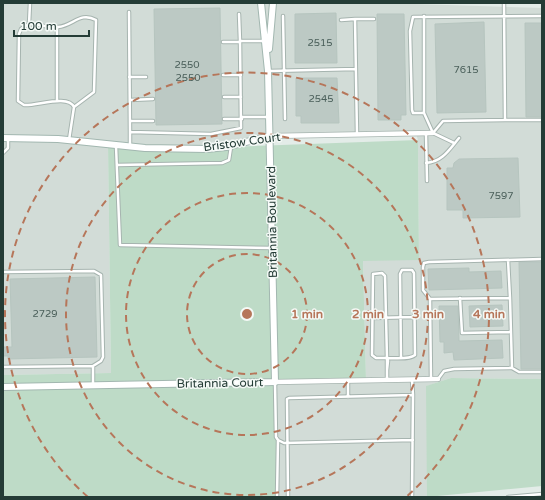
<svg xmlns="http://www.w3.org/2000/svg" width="545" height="500" font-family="'Varela Round',sans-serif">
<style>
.built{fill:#d2dcd7}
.green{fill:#bedbc7}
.building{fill:#bcc9c4;stroke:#b6c5bf}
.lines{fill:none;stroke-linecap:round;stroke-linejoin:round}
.lane-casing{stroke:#a6b4af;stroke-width:4.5}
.street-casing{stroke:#a6b4af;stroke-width:6}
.secondary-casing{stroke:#a2b7b0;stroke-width:8}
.lane{stroke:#fff;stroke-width:2.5}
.street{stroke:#fff;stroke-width:4.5}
.secondary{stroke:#fff;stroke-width:6}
.ring{fill:none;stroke:#b6765a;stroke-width:2;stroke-dasharray:7 5}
.labels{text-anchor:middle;stroke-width:3;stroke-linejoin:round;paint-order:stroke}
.number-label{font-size:10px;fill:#4a5f5a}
.street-label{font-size:12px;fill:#243c36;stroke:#f4f9f6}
.centre{fill:#b6765a;stroke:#f4f9f6;stroke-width:2}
.ring-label{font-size:12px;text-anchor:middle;font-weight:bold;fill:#b6765a;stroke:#f4f9f6;stroke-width:3;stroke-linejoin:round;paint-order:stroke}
</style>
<rect width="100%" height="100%" fill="#e3ece8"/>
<path class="built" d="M 3,3 L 384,3 L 542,8 L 542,379 L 451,378 L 427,386 L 427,497 L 277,497 L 278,440 L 275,382 L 366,380 L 363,260 L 419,260 L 418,140 L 416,134 L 270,136 L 226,147 L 108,145 L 111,373 L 3,375 Z"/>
<path class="green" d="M 418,140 L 419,260 L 363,261 L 366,380 L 275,382 L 277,497 L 3,497 L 3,375 L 111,373 L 108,145 L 226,147 Z
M 451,378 L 542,379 L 542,486 L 427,497 L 426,386 Z"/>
<path class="building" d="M 220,8 L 222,124 L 156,125 L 154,9 Z
M 336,13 L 337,63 L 295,63 L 295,14 Z
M 377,14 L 404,14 L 406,115 L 401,115 L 401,120 L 378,120 Z
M 484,22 L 486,112 L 437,113 L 435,24 Z
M 525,23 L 542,23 L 542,117 L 526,117 Z
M 296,78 L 337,78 L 339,123 L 301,123 L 301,116 L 296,116 Z
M 518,158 L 520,217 L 463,218 L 463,210 L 447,210 L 447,168 L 453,168 L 454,163 L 459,159 Z
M 519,262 L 542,262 L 542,369 L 521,369 Z
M 469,268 L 469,272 L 501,271 L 502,288 L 429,290 L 428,269 Z
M 95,277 L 97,357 L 8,359 L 8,356 L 3,356 L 3,347 L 12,347 L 10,279 Z
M 502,305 L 503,326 L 470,327 L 469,306 Z
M 439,306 L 458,306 L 459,341 L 502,340 L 503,358 L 454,360 L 453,352 L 444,353 L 444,342 L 440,342 Z"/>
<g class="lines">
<defs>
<path id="lane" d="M 30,3 L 29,24 L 21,29 L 19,34 L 18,101 L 24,105 C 37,106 68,94 74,107 L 69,140
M 504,3 L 505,120 L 542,120
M 129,12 L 130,132
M 239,14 L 240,41 L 265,41
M 283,16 L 285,119
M 424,16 L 424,113
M 341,20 L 355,19
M 29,24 C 39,24 48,28 58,27 C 73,26 80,11 96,20 L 94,92 L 74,107
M 57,27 L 57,101
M 223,42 L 240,42
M 269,71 L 356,69
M 223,75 L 241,75
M 129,77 L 146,77
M 224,97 L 241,97
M 130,100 L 153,99
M 242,117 L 269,117
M 224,119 L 242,119
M 130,121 L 153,121
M 433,133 L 443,121 L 505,120
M 357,134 L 355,19 L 374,19
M 426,134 L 427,181
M 454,143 L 433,133 L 424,113 L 413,113 L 412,110 L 410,31 L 413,17 L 542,16
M 116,146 L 120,245 L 272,248
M 130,146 L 130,132 L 211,134 L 241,128 L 240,41
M 3,153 L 8,148 L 8,138
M 426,163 C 442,162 449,150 459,138
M 117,165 L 222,163 L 229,160 L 231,147
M 508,260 L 510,298
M 3,272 L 94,271 L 101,275 L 103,357 L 101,361 L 93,366 L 93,385
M 460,298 L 462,333 L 511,332
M 430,299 L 423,290 L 423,267 L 424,263 L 429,262 L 542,259
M 372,318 L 415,317
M 387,358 L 376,358 L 372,355 L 373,274 L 382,273 L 385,276 L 387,358 C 395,358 409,360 415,355 L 414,273 L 412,270 L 402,270 L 400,274 L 401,358
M 3,367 L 93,366
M 512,368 L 519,372 L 542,372
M 431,379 L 430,299 L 510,298 L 512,368 L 454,369 L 444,371 L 438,379
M 387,380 L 387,358 L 388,361 L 387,370
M 412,380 L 413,395
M 348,381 L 348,397
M 275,383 L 276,437 L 278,440 L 284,443 L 413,440
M 277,497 L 278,440
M 288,497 L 287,399 L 289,398 L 413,395 L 412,497
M 508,497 L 542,494"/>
<path id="street" d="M 270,136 L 433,133
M 275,382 L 438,379"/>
<path id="secondary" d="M 269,49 L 273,3
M 3,138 L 58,139 L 145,148 L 207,149 L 226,147 L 270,136
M 3,387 L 275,382 L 268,71 L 261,3"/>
</defs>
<use href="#lane" class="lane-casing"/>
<use href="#street" class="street-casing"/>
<use href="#secondary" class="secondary-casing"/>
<use href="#lane" class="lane"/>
<use href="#street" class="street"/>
<use href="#secondary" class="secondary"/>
</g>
<g class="ring">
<circle cx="247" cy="314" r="60"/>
<circle cx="247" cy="314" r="121"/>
<circle cx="247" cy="314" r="181"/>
<path d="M88 497A242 242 0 1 1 406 497"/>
</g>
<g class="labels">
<g class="number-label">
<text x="320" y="46">2515</text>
<text x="187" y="68">2550</text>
<text x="466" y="73">7615</text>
<text x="188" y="81">2550</text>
<text x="321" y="102">2545</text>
<text x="501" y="199">7597</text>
<text x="45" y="317">2729</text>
</g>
<g class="street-label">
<text transform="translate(242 142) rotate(-8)" y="4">Bristow Court</text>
<text transform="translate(272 222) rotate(-91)" y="4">Britannia Boulevard</text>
<text transform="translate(220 383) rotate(-1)" y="4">Britannia Court</text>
</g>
</g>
<circle cx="247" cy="314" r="6" class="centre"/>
<g class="ring-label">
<text x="307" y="318">1 min</text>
<text x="368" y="318">2 min</text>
<text x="428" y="318">3 min</text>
<text x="489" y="318">4 min</text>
</g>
<rect width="545" height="500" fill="none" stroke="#243c36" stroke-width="8"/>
<path d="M14 30v6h75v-6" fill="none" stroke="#243c36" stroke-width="2"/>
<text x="20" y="30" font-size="12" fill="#243c36" stroke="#f4f9f6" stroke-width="3" paint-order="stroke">100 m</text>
</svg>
